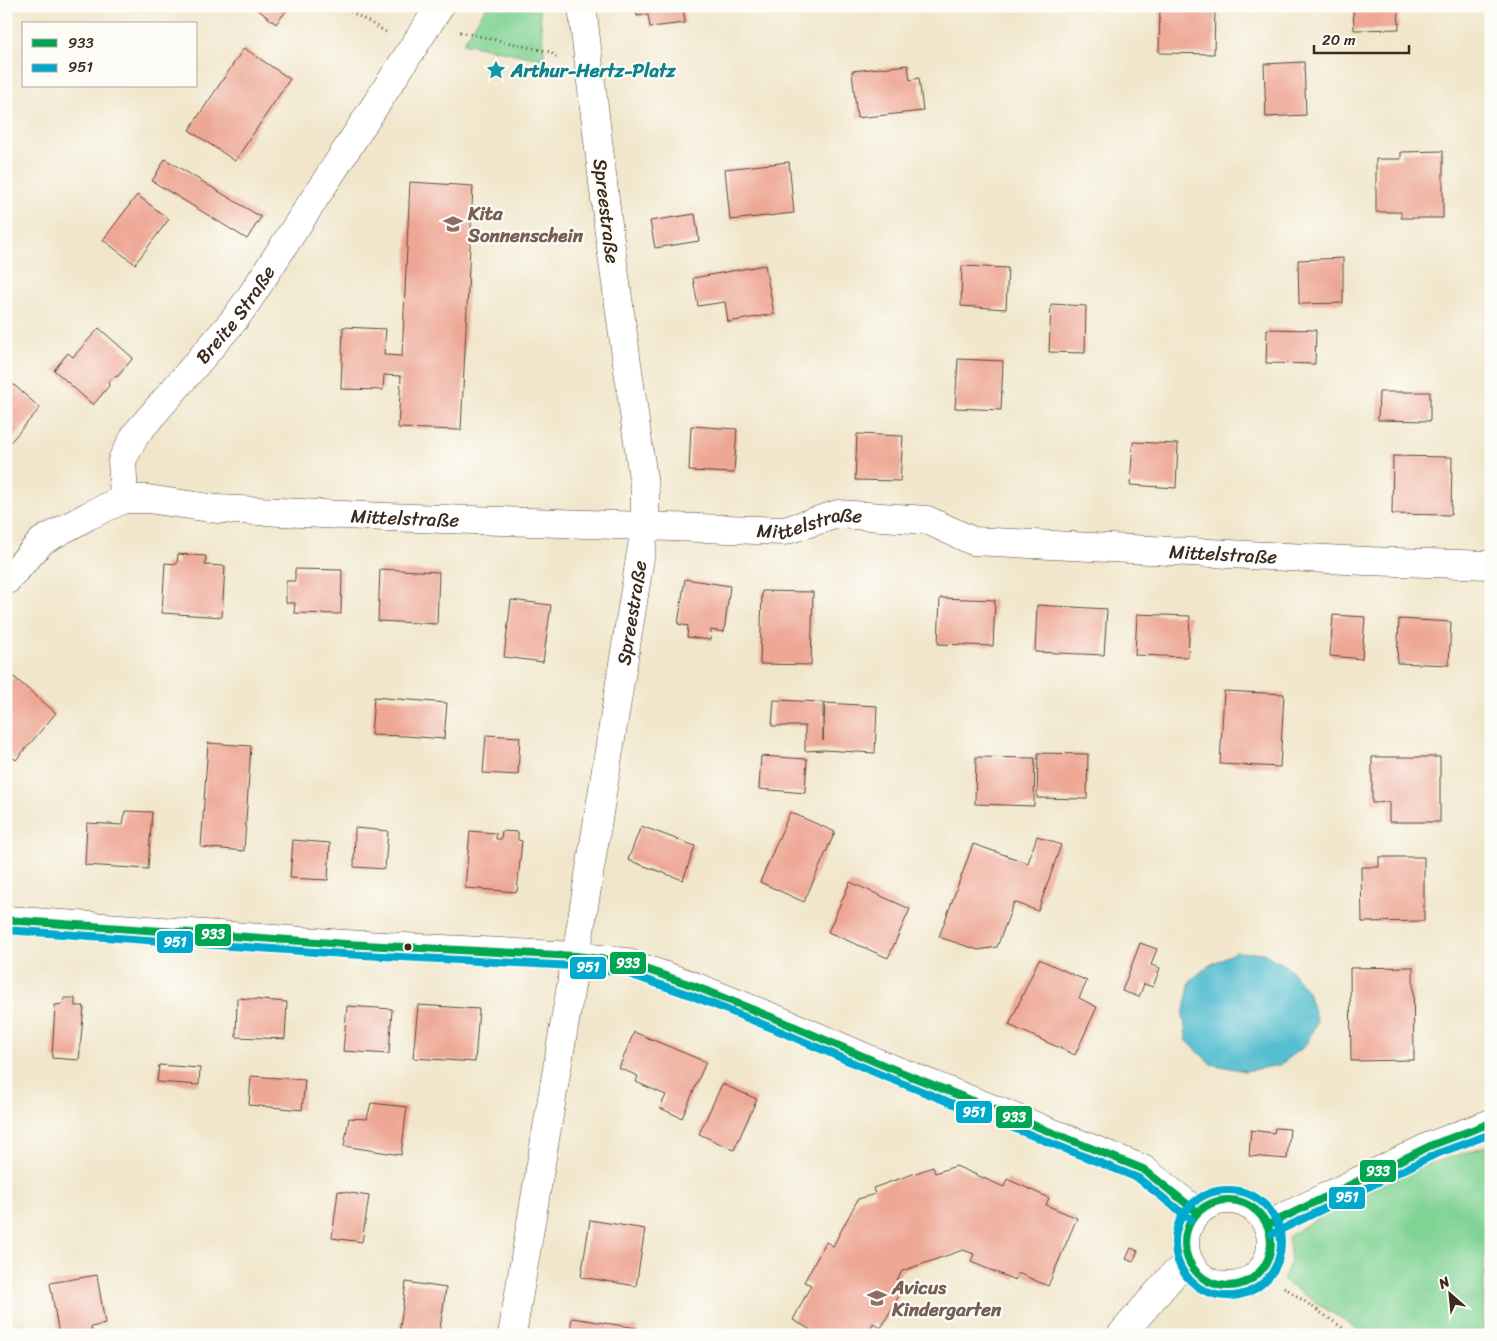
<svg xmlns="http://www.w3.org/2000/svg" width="1497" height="1341" font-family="Sriracha,sans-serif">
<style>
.green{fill:#81d394;stroke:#5e7e59}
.water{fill:#54bed0;stroke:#487477}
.building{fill:#eea795}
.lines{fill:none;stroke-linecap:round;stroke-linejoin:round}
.street-casing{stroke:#564638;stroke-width:29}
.path{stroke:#564638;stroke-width:3;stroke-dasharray:1 4;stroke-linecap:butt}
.street{stroke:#fff;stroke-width:28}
.bus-1-casing{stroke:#fdfcf7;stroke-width:11}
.bus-2-casing{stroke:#fdfcf7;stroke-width:11}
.bus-1{stroke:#00a651;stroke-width:8}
.bus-2{stroke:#00a9ce;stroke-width:8}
.bus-dot{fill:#3b2a1e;stroke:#fdfcf7;stroke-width:2}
.labels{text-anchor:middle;stroke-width:4.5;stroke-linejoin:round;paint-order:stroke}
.culture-label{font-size:19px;font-weight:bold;fill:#0d838f;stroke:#fdfcf7;text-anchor:start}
.street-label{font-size:19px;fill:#3b2a1e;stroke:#fdfcf7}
.education-label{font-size:19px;font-weight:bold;fill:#785e54;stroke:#fdfcf7;text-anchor:start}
.line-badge{stroke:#fdfcf7;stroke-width:2}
.badge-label{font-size:14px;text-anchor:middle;font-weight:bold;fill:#fff}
</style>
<rect width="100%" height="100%" fill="#fdfcf7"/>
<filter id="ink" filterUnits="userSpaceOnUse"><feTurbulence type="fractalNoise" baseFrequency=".02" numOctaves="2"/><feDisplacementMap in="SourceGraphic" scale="10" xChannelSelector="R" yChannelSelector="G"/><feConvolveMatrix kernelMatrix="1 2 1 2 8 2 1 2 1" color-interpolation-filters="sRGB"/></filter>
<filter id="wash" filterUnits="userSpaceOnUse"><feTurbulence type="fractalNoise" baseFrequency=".0096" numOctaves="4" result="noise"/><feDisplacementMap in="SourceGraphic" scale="20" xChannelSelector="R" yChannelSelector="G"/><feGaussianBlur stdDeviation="1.12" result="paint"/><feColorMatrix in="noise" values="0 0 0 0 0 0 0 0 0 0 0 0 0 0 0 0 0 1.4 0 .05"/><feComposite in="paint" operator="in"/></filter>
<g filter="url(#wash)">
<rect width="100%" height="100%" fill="#f1e6cb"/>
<path class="green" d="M 487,6 L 539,6 L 545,60 L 463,43 Z
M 1487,1146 L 1483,1335 L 1366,1335 L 1283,1281 L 1291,1261 L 1288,1237 L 1328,1211 L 1375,1187 L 1428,1164 Z"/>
<path class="water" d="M 1235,952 L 1263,953 L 1289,968 L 1308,992 L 1317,1022 L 1305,1046 L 1280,1065 L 1245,1071 L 1211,1064 L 1187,1041 L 1183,1015 L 1190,981 L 1210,965 Z"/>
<g id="blocks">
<path class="building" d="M 253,6 L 290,6 L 276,24 Z
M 636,6 L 683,6 L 685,23 L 650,27 L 648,15 L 637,16 Z
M 1353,6 L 1398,6 L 1399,29 L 1354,30 Z
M 1160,7 L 1215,9 L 1214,54 L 1159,53 Z
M 244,48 L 290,79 L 235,161 L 189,130 Z
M 1304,62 L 1306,115 L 1266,117 L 1264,64 Z
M 908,65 L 910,80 L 919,78 L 923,111 L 857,118 L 852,71 Z
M 1443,151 L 1443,218 L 1401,218 L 1401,212 L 1376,212 L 1376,159 L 1401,159 L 1401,152 Z
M 165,159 L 261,217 L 247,239 L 152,181 Z
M 789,162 L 794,213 L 730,220 L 725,169 Z
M 410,182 L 473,186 L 461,430 L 398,428 L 401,376 L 384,375 L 383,390 L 341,389 L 343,327 L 386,329 L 384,355 L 402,356 Z
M 137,195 L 169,219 L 135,264 L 103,240 Z
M 695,214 L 699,241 L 655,248 L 650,221 Z
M 1343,258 L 1343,303 L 1299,304 L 1298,260 Z
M 765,265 L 774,314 L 728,322 L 725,302 L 698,306 L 693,278 Z
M 962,266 L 1008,268 L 1006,309 L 961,306 Z
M 1051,304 L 1086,306 L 1085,353 L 1049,352 Z
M 99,328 L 133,358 L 118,376 L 114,377 L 108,382 L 109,386 L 93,405 L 54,370 L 68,353 L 73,357 Z
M 1267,329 L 1316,330 L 1315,364 L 1266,363 Z
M 958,359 L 1003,361 L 1001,410 L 955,408 Z
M 6,378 L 40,408 L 6,447 Z
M 1379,392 L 1430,392 L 1430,421 L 1378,420 Z
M 691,426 L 737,429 L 734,473 L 689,471 Z
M 857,434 L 903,436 L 900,481 L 855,480 Z
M 1133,442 L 1178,444 L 1176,488 L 1130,485 Z
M 1393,456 L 1452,457 L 1451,515 L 1392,514 Z
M 178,554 L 206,556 L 205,565 L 225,566 L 222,617 L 162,613 L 165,563 L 177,564 Z
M 295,569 L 342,570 L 341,614 L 294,613 L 295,603 L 286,603 L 286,581 L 295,581 Z
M 380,569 L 439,572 L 437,624 L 378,621 Z
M 685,579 L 730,586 L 724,632 L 711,630 L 710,640 L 687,637 L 688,626 L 678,624 Z
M 762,591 L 813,592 L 811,665 L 760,664 Z
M 940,598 L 995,600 L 993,646 L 938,644 Z
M 511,600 L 551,605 L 543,662 L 504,657 Z
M 1037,605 L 1107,609 L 1104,655 L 1035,652 Z
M 1137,614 L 1190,616 L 1188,657 L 1135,655 Z
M 1333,615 L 1365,617 L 1362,659 L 1330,656 Z
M 1399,619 L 1451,622 L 1449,665 L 1397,663 Z
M 14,677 L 56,713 L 16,760 L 6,752 L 6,686 Z
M 1224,691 L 1284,694 L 1280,767 L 1220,764 Z
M 374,697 L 447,703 L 444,739 L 406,736 L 371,735 Z
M 774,700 L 823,702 L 823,741 L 825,703 L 877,706 L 875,753 L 823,750 L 805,751 L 805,726 L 772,726 Z
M 486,735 L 520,737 L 518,775 L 483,773 Z
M 208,743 L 251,746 L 244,851 L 201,847 Z
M 1038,753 L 1088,754 L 1087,799 L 1037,798 Z
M 761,756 L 807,759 L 805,793 L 759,789 Z
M 976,757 L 1035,758 L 1034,806 L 975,804 Z
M 1372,757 L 1440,757 L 1440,822 L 1389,822 L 1389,802 L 1372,803 Z
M 125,811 L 152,812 L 148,869 L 85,865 L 87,823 L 123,825 Z
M 790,812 L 835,832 L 804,902 L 760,882 Z
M 641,826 L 695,846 L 683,880 L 628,860 Z
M 355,828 L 388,831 L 385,869 L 354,867 Z
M 470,831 L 496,833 L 496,839 L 501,839 L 502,831 L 518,832 L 518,840 L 522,841 L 517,892 L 465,888 Z
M 1037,836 L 1061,845 L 1038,911 L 1014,902 L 997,947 L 978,950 L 939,937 L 973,844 L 1028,863 Z
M 293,840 L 330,843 L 328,880 L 290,878 Z
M 1379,857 L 1424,857 L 1424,921 L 1362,922 L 1361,867 L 1379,867 Z
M 850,882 L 910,909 L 888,958 L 828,932 Z
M 1140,943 L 1157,949 L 1151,965 L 1160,968 L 1153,987 L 1144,984 L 1139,997 L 1122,991 Z
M 1039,959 L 1087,981 L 1079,998 L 1097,1007 L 1075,1055 L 1009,1025 Z
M 1413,967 L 1414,1060 L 1351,1061 L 1350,968 Z
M 64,998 L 75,998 L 75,1006 L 84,1006 L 79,1060 L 52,1058 L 55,1005 L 63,1004 Z
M 237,998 L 287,1002 L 285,1039 L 236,1037 Z
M 418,1005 L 479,1009 L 475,1062 L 413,1058 Z
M 347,1006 L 392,1009 L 389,1054 L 343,1051 Z
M 634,1032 L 706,1062 L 682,1118 L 660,1108 L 666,1095 L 636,1082 L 638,1076 L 619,1068 Z
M 159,1065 L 200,1068 L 199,1085 L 157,1082 Z
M 251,1076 L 305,1080 L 302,1110 L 249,1105 Z
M 722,1084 L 757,1099 L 734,1150 L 699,1134 Z
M 371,1103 L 407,1107 L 401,1155 L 344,1146 L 349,1118 L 367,1119 Z
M 1275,1128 L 1290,1129 L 1287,1159 L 1249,1156 L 1251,1130 L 1274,1133 Z
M 956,1166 L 1004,1187 L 1007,1179 L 1049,1198 L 1046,1205 L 1077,1218 L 1048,1286 L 1018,1273 L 1015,1280 L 971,1262 L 974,1254 L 963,1250 L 902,1271 L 897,1280 L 905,1285 L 881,1328 L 873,1323 L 867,1335 L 820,1335 L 793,1320 L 811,1285 L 804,1282 L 826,1242 L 833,1246 L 858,1199 L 875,1194 L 873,1188 L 933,1167 L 935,1173 Z
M 338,1191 L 369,1196 L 362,1242 L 332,1238 Z
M 590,1220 L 645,1229 L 636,1286 L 581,1277 Z
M 1131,1248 L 1138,1251 L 1133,1262 L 1126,1259 Z
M 97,1275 L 105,1324 L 91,1327 L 93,1335 L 59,1335 L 50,1283 Z
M 406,1282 L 446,1288 L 439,1335 L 399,1335 Z
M 572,1318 L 637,1328 L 636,1335 L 569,1335 Z"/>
</g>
</g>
<g filter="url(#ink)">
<use href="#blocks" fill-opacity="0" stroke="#564638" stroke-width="1"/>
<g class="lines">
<defs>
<g id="street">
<path id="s1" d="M 124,499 L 148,499 L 217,509 L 386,517 L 784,531 L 838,514 L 927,520 L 973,541 L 1365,561 L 1491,565"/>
<path id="s2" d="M 6,581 L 42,541 L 88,516 L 124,499 L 122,460 L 136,434 L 234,320 L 249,299 L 440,6"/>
<path d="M 6,920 L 345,944 L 576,956 L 625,962 L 694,986 L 781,1021 L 883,1065 L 1143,1169 L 1197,1212"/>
<circle cx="1228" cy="1243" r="43"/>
<path d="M 1268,1225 L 1432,1145 L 1491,1123"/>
<path id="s3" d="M 512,1335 L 576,956 L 645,527 L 645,493 L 609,233 L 582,6"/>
<path d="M 1121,1335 L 1173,1275 L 1189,1263"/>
</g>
</defs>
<use href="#street" class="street-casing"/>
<path class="path" d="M 342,6 L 386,32
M 460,32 L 551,52 L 555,57 L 559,57
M 1284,1287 L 1353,1335"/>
<use href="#street" class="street"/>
<defs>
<path id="bus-1" d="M 6,920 L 345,944 L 576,956 L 625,962 L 694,986 L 781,1021 L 883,1065 L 1143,1169 L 1197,1212
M1185 1243a43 43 0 1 1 86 0a43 43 0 1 1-86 0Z
M 1268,1225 L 1432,1145 L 1491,1123"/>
<path id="bus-2" d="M 6,930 L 344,954 L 575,966 L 623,972 L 690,995 L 777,1030 L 879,1074 L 1138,1178 L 1191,1220
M1175 1243a53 53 0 1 1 106 0a53 53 0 1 1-106 0Z
M 1272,1234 L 1436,1154 L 1491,1134"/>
</defs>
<use href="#bus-1" class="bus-1-casing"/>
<use href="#bus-2" class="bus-2-casing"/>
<use href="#bus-1" class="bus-1"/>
<use href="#bus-2" class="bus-2"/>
</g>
</g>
<defs>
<symbol id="sight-bare" viewBox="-9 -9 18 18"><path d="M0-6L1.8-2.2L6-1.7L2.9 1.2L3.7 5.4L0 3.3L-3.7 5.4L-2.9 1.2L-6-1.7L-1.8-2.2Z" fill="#0f9aa8" stroke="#fdfcf7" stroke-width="2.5" paint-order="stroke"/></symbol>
<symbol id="school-bare" viewBox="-9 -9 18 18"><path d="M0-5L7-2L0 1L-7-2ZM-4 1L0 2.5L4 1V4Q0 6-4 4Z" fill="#8d6e63" stroke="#fdfcf7" stroke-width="2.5" paint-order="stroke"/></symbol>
</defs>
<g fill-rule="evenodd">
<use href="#sight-bare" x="482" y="56" width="28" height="28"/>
<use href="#school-bare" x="439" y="210" width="28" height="28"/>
<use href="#school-bare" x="863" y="1284" width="28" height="28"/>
</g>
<circle class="bus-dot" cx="408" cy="947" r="4.5"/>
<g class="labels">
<g class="culture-label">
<text x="511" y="77">Arthur-Hertz-Platz</text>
</g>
<g class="street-label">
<text transform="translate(607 211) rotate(83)" y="7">Spreestraße</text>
<text dy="7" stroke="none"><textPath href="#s2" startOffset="370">Breite Straße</textPath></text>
<text dy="7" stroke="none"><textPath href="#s1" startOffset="282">Mittelstraße</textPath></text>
<text dy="7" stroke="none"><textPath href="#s1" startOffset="688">Mittelstraße</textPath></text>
<text dy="7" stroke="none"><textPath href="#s1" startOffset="1108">Mittelstraße</textPath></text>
<text dy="7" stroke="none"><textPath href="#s3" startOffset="732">Spreestraße</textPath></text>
</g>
<g class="education-label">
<text x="468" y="220">Kita<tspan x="468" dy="22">Sonnenschein</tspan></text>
<text x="892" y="1294">Avicus<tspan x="892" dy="22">Kindergarten</tspan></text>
</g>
</g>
<g class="line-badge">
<rect x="194" y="923" width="38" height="24" rx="5" fill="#00a651"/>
<rect x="156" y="930" width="38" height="24" rx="5" fill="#00a9ce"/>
<rect x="609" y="951" width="38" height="24" rx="5" fill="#00a651"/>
<rect x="569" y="956" width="38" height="24" rx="5" fill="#00a9ce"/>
<rect x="955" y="1100" width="38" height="24" rx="5" fill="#00a9ce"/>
<rect x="995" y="1105" width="38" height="24" rx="5" fill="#00a651"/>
<rect x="1359" y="1159" width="38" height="24" rx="5" fill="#00a651"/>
<rect x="1328" y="1186" width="38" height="24" rx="5" fill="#00a9ce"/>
</g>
<g class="badge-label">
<text x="213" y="939">933</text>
<text x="175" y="947">951</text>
<text x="628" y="968">933</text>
<text x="588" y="972">951</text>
<text x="974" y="1117">951</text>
<text x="1014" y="1122">933</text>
<text x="1378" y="1176">933</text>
<text x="1347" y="1202">951</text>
</g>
<rect width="1497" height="1341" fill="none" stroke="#fdfcf7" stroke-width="25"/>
<rect x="22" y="22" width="175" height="65" fill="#fdfcf7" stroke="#afa8a0"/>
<rect x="32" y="39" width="25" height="8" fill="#00a651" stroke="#afa8a0"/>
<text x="68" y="48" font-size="15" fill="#3b2a1e">933</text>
<rect x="32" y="64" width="25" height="8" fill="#00a9ce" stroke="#afa8a0"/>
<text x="68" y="72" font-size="15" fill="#3b2a1e">951</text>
<g transform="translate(1450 1294) rotate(333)" stroke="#fdfcf7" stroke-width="4" paint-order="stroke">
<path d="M0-4L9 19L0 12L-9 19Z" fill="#3b2a1e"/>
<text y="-8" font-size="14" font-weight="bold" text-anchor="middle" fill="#3b2a1e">N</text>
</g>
<path d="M1314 45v8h95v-8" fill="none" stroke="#3b2a1e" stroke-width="2.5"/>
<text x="1322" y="45" font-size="15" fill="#3b2a1e" stroke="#fdfcf7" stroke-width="4" paint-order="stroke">20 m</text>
</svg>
